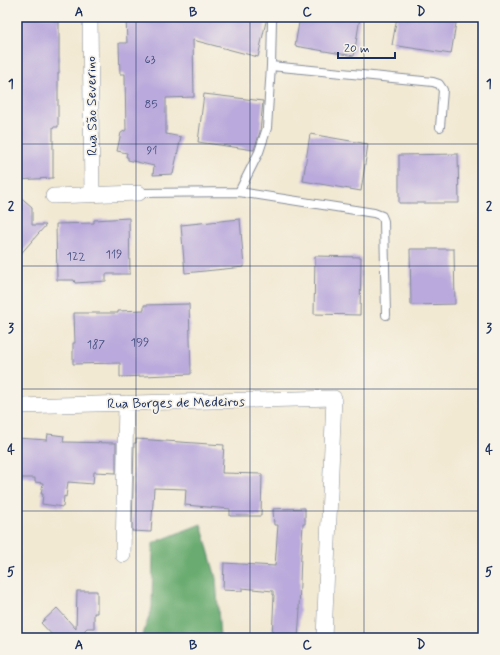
<svg xmlns="http://www.w3.org/2000/svg" width="500" height="655" font-family="Mynerve,sans-serif">
<style>
.forest{fill:#69ab6f;stroke:#426d66}
.building{fill:#b9a9dc}
.lines{fill:none;stroke-linecap:round;stroke-linejoin:round}
.service-casing{stroke:#868c98;stroke-width:10}
.minor-casing{stroke:#868c98;stroke-width:16}
.service{stroke:#fff;stroke-width:8}
.minor{stroke:#fff;stroke-width:15}
.grid{fill:none;stroke:#1b2f5e;stroke-width:1;stroke-opacity:0.55}
.labels{text-anchor:middle;stroke-width:3.5;stroke-linejoin:round;paint-order:stroke}
.number-label{font-size:12px;fill:#424e7e}
.street-label{font-size:14px;fill:#1b2f5e;stroke:#f7f3e8}
.neatline{fill:none;stroke:#1b2f5e;stroke-width:1.5}
.grid-label{font-size:13px;text-anchor:middle;font-weight:bold;fill:#1b2f5e}
</style>
<rect width="100%" height="100%" fill="#f7f3e8"/>
<filter id="ink" filterUnits="userSpaceOnUse"><feTurbulence type="fractalNoise" baseFrequency=".025" numOctaves="2"/><feDisplacementMap in="SourceGraphic" scale="8" xChannelSelector="R" yChannelSelector="G"/><feConvolveMatrix kernelMatrix="1 2 1 2 8 2 1 2 1" color-interpolation-filters="sRGB"/></filter>
<filter id="wash" filterUnits="userSpaceOnUse"><feTurbulence type="fractalNoise" baseFrequency=".012" numOctaves="4" result="noise"/><feDisplacementMap in="SourceGraphic" scale="16" xChannelSelector="R" yChannelSelector="G"/><feGaussianBlur stdDeviation="0.9" result="paint"/><feColorMatrix in="noise" values="0 0 0 0 0 0 0 0 0 0 0 0 0 0 0 0 0 1.4 0 .05"/><feComposite in="paint" operator="in"/></filter>
<g filter="url(#wash)">
<rect width="100%" height="100%" fill="#f2e9d3"/>
<path class="forest" d="M 201,524 L 216,578 L 220,638 L 142,638 L 152,607 L 153,543 Z"/>
<g id="blocks">
<path class="building" d="M 17,17 L 59,17 L 59,73 L 58,73 L 58,127 L 53,127 L 53,178 L 17,180 Z
M 126,17 L 267,17 L 258,57 L 193,40 L 194,97 L 166,98 L 166,134 L 181,137 L 173,174 L 153,175 L 154,166 L 128,160 L 128,157 L 126,157 L 127,153 L 117,151 L 121,133 L 126,130 L 125,74 L 120,74 L 119,43 L 127,43 Z
M 300,17 L 360,17 L 354,56 L 295,46 Z
M 397,17 L 457,17 L 451,54 L 392,45 Z
M 204,94 L 263,101 L 260,132 L 254,150 L 198,142 Z
M 310,134 L 368,144 L 361,191 L 303,181 Z
M 458,154 L 459,203 L 399,203 L 399,155 Z
M 17,194 L 32,207 L 32,225 L 46,225 L 17,258 Z
M 129,218 L 130,274 L 106,274 L 106,281 L 75,283 L 74,280 L 57,280 L 56,224 L 94,223 L 94,220 Z
M 240,219 L 244,267 L 185,273 L 181,225 Z
M 410,249 L 454,249 L 455,304 L 411,305 Z
M 315,256 L 361,257 L 360,315 L 314,314 Z
M 189,304 L 191,374 L 120,377 L 120,363 L 73,364 L 73,343 L 75,343 L 74,313 L 118,313 L 118,311 L 144,310 L 144,305 Z
M 48,434 L 64,436 L 63,442 L 116,443 L 116,473 L 94,472 L 93,484 L 68,482 L 66,497 L 64,496 L 63,507 L 42,504 L 43,494 L 41,494 L 43,483 L 35,482 L 35,478 L 17,478 L 17,438 L 47,440 Z
M 136,439 L 224,445 L 222,473 L 262,474 L 261,516 L 230,516 L 230,509 L 185,505 L 186,489 L 154,488 L 151,532 L 132,531 L 134,443 L 136,443 Z
M 305,508 L 305,524 L 303,524 L 301,556 L 299,609 L 300,609 L 298,638 L 272,638 L 274,595 L 273,595 L 273,591 L 242,588 L 242,591 L 223,590 L 224,563 L 275,566 L 278,525 L 274,525 L 273,509 Z
M 77,591 L 97,591 L 97,613 L 94,613 L 94,628 L 87,628 L 80,635 L 83,638 L 55,638 L 41,623 L 57,608 L 76,629 Z"/>
</g>
</g>
<g filter="url(#ink)">
<use href="#blocks" fill-opacity="0" stroke="#868c98" stroke-width="1"/>
<g class="lines">
<defs>
<path id="service" d="M 271,66 L 433,82 L 439,84 L 443,90 L 440,127
M 239,192 L 374,213 L 382,216 L 384,221 L 386,315
M 139,193 L 239,192 L 259,152 L 267,128 L 271,66 L 272,20"/>
<path id="minor" d="M 90,17 L 92,195
M 53,196 L 139,193
M 17,406 L 334,398 L 324,638
M 123,555 L 126,403"/>
</defs>
<use href="#service" class="service-casing"/>
<use href="#minor" class="minor-casing"/>
<use href="#service" class="service"/>
<use href="#minor" class="minor"/>
</g>
</g>
<path class="grid" d="M 136,17 L 136,638M 250,17 L 250,638M 364,17 L 364,638M 17,144 L 483,144M 17,266 L 483,266M 17,389 L 483,389M 17,511 L 483,511"/>
<g class="labels">
<g class="number-label">
<text x="150" y="63">63</text>
<text x="151" y="108">85</text>
<text x="152" y="154">91</text>
<text x="114" y="258">119</text>
<text x="76" y="260">122</text>
<text x="140" y="346">199</text>
<text x="96" y="348">187</text>
</g>
<g class="street-label">
<text transform="translate(91 106) rotate(-91)" y="5">Rua São Severino</text>
<text transform="translate(176 402) rotate(-1)" y="5">Rua Borges de Medeiros</text>
</g>
</g>
<rect width="500" height="655" fill="none" stroke="#f7f3e8" stroke-width="44"/>
<path d="M338 52v6h57v-6" fill="none" stroke="#1b2f5e" stroke-width="2"/>
<text x="344" y="52" font-size="12" fill="#1b2f5e" stroke="#f7f3e8" stroke-width="3" paint-order="stroke">20 m</text>
<rect x="22" y="22" width="456" height="611" class="neatline"/>
<g class="grid-label">
<text x="79" y="16">A</text>
<text x="193" y="16">B</text>
<text x="307" y="16">C</text>
<text x="421" y="16">D</text>
<text x="11" y="88">1</text>
<text x="489" y="88">1</text>
<text x="11" y="210">2</text>
<text x="489" y="210">2</text>
<text x="11" y="332">3</text>
<text x="489" y="332">3</text>
<text x="11" y="454">4</text>
<text x="489" y="454">4</text>
<text x="11" y="576">5</text>
<text x="489" y="576">5</text>
<text x="79" y="649">A</text>
<text x="193" y="649">B</text>
<text x="307" y="649">C</text>
<text x="421" y="649">D</text>
</g>
</svg>
